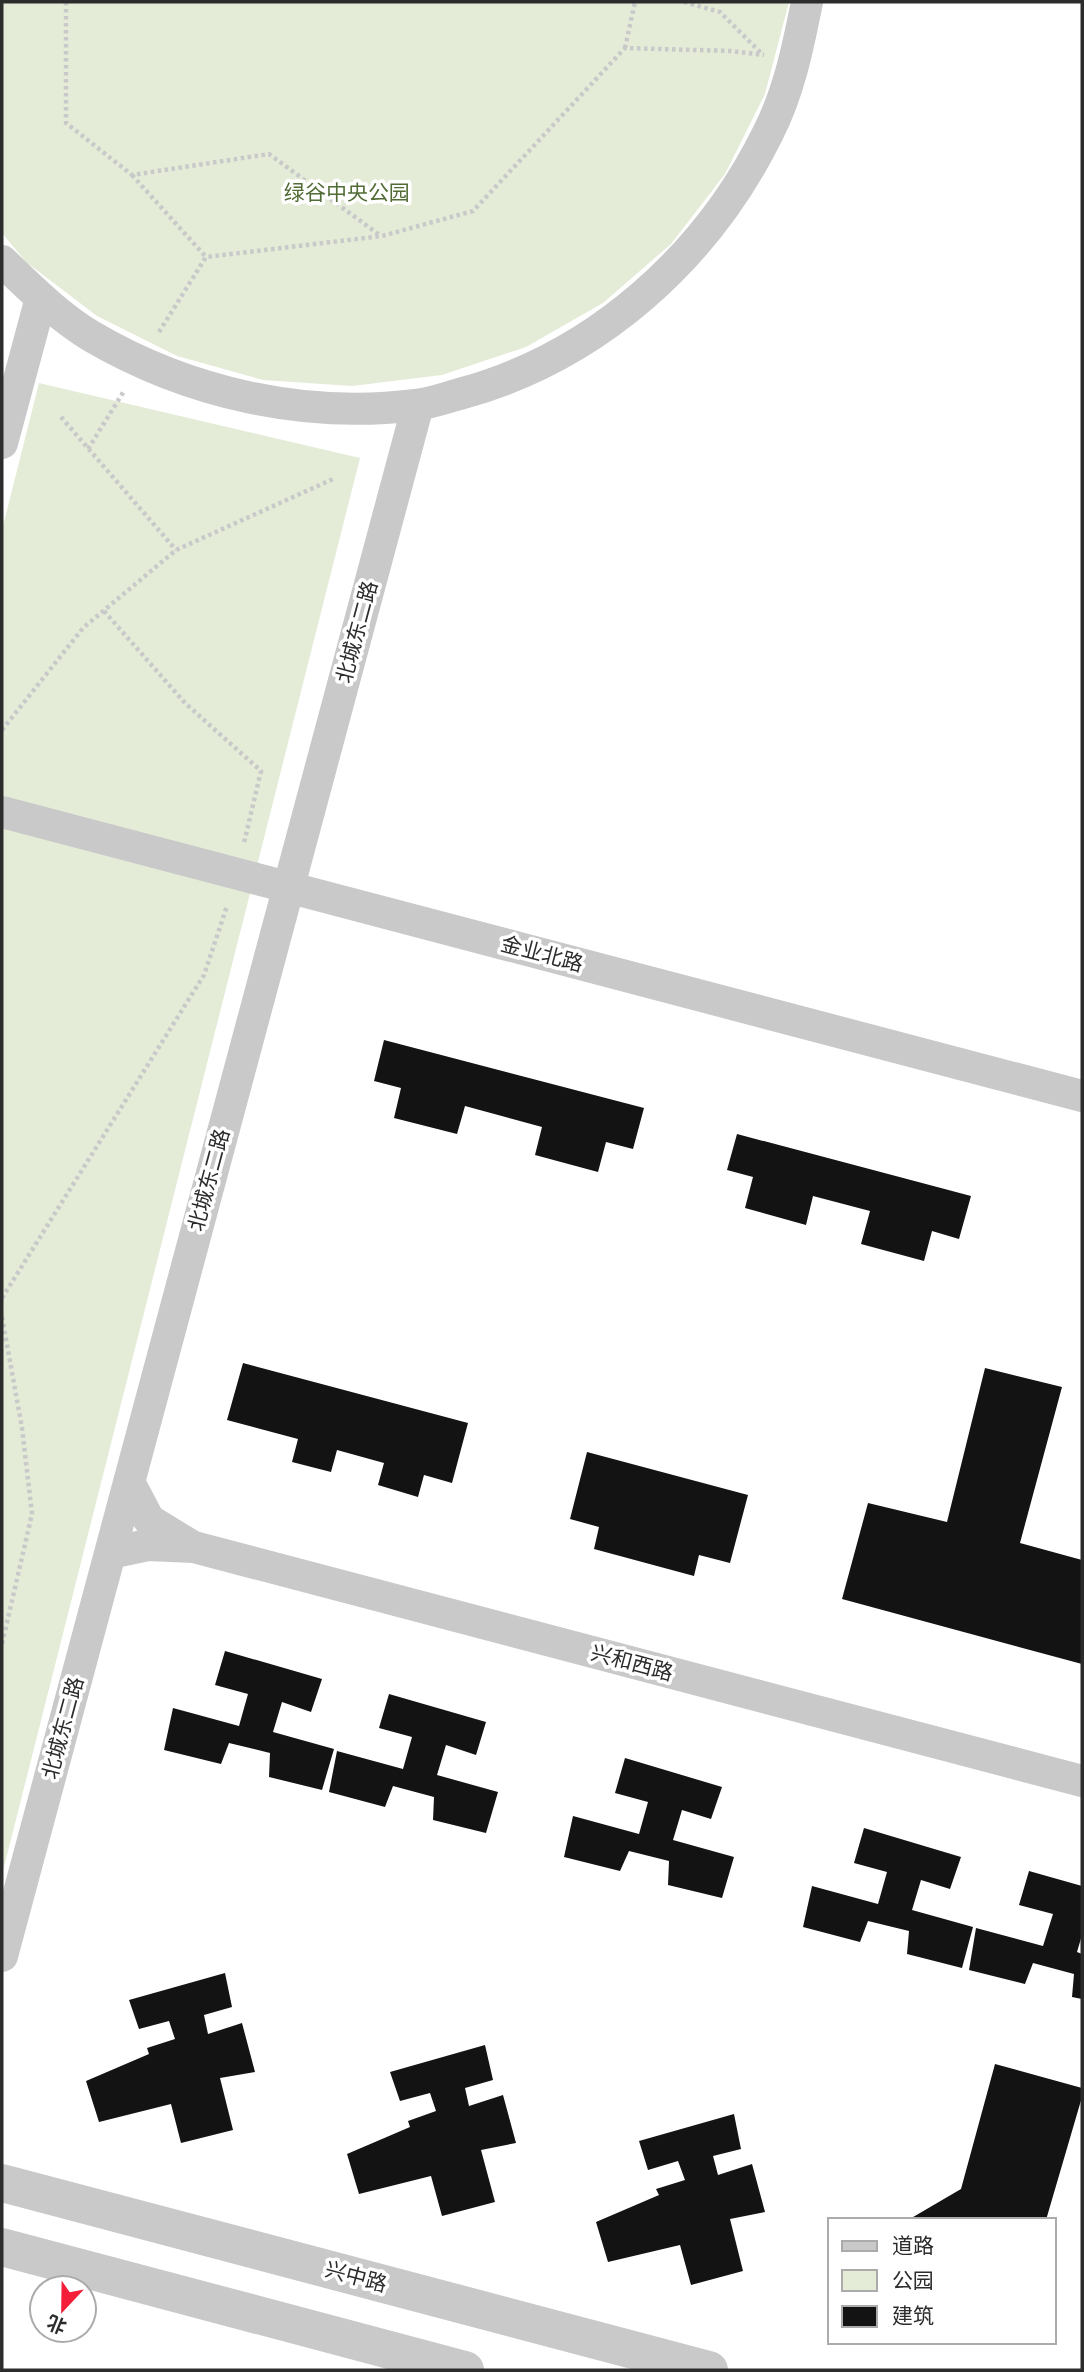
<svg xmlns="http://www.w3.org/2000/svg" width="1084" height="2372" font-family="Quicksand,'Noto Sans SC',sans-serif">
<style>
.green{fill:#e4ecd8}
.building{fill:#131313}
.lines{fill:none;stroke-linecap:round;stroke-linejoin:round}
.path{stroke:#c9c9c9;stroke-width:4.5;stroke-dasharray:3.5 3.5;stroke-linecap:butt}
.minor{stroke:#c9c9c9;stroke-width:32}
.tertiary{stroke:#c9c9c9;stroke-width:38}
.labels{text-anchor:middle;stroke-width:7;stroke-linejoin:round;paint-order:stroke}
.park-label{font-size:21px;fill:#526c36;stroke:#fff}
.street-label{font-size:21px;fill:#2c2c2c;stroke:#fff}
</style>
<rect width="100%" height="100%" fill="#fff"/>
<path class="green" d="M 2,2 L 789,2 L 765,94 L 725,174 L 671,244 L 603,303 L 526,347 L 442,375 L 352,386 L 263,380 L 177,356 L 97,316 L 26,262 L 2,233 Z
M 39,383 L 360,458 L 2,1875 L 2,530 Z"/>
<path class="building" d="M 384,1040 L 644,1108 L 633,1149 L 606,1142 L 598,1172 L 535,1155 L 542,1127 L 465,1106 L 457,1134 L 394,1118 L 401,1088 L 374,1081 Z
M 737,1134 L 971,1196 L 959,1239 L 932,1231 L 924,1261 L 861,1244 L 870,1211 L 813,1196 L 806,1225 L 745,1208 L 753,1177 L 727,1170 Z
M 243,1363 L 468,1423 L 452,1483 L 424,1475 L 418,1497 L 378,1485 L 384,1463 L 337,1450 L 331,1472 L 292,1462 L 298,1439 L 227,1420 Z
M 985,1368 L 1062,1387 L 1020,1543 L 1082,1560 L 1082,1664 L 842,1599 L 868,1503 L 947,1522 Z
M 587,1452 L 748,1495 L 730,1563 L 699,1555 L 694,1576 L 594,1549 L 599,1527 L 570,1519 Z
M 225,1651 L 322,1679 L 311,1712 L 282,1702 L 273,1732 L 334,1749 L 322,1790 L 269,1777 L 270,1753 L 229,1743 L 221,1764 L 164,1750 L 173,1708 L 239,1726 L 248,1694 L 215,1685 Z
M 389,1694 L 486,1722 L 476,1755 L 446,1745 L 437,1775 L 498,1792 L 486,1833 L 433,1820 L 434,1797 L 393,1786 L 385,1807 L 329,1792 L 337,1751 L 403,1769 L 412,1737 L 379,1728 Z
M 625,1758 L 722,1787 L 711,1819 L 682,1810 L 673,1840 L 734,1857 L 722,1898 L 668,1885 L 669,1861 L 629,1851 L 620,1871 L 564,1857 L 573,1816 L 639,1834 L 648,1802 L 615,1793 Z
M 864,1828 L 961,1857 L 950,1889 L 921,1880 L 912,1910 L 973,1927 L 962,1968 L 907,1954 L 909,1931 L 868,1921 L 860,1942 L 803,1927 L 812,1886 L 878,1904 L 887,1872 L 854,1863 Z
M 1029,1871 L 1082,1886 L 1082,1935 L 1077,1952 L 1082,1954 L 1082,1999 L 1072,1997 L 1074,1974 L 1033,1963 L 1025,1984 L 969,1970 L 976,1928 L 1043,1946 L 1053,1914 L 1019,1905 Z
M 225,1973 L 232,2007 L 204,2015 L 208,2034 L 242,2023 L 255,2072 L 220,2078 L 233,2130 L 181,2143 L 171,2104 L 99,2122 L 86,2081 L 149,2054 L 147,2048 L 175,2039 L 169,2021 L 139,2029 L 129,2000 Z
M 485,2045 L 493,2080 L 465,2088 L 469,2106 L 503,2095 L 516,2143 L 481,2150 L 495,2202 L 442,2216 L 431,2176 L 359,2194 L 347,2154 L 410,2127 L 408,2121 L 436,2111 L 430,2093 L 400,2101 L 390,2072 Z
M 995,2064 L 1082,2088 L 1082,2097 L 1046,2220 L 908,2220 L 961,2189 Z
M 734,2114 L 741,2149 L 713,2156 L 718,2175 L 752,2164 L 765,2212 L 730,2219 L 743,2271 L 691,2285 L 680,2245 L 608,2262 L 596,2222 L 659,2195 L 656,2189 L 685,2180 L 678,2161 L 648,2170 L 639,2141 Z"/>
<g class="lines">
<path class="path" d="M 66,2 L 66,123 L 132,175 L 269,154 L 381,236
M 684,2 L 720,12 L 762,54
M 625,48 L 635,2
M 132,175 L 206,257
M 159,332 L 206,257 L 382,236 L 473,211 L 625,48 L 731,51 L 764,55
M 61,417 L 176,550
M 88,449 L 124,391
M 104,611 L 185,703 L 261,771 L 244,843
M 2,730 L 83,628 L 176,550 L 333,479
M 2,1298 L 204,975 L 227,906
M 2,1317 L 22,1428 L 32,1514 L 2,1644"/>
<path class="minor" d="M 2,261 C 29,287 58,316 91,336 C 188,393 304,419 416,405 C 432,403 448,397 463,393 C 597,356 707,257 768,133 C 789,92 798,47 807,2
M 2,443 L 41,298
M 2,812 L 1082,1096
M 129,1482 L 149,1520 L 190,1545
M 110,1553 L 148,1545 L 194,1547 L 1082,1781
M 2,1956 L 418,405"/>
<path class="tertiary" d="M 2,2183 L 709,2370
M 2,2247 L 465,2370"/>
</g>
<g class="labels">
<g class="park-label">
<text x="347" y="200">绿谷中央公园</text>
</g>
<g class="street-label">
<text transform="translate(357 632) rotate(-75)" y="7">北城东二路</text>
<text transform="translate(542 954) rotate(15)" y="7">金业北路</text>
<text transform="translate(209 1180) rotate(-75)" y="7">北城东二路</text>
<text transform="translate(632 1663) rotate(15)" y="7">兴和西路</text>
<text transform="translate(63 1728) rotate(-75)" y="7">北城东二路</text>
<text transform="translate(356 2277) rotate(15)" y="7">兴中路</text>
</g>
</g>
<rect width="1084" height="2372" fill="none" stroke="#2c2c2c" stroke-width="7"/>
<rect x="828" y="2218" width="228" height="126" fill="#ffffff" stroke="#ababab" stroke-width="2"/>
<rect x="842" y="2241" width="35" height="10" fill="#c9c9c9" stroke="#ababab" stroke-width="2"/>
<text x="892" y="2253" font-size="21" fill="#2c2c2c">道路</text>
<rect x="842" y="2270" width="35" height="21" fill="#e4ecd8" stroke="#ababab" stroke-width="2"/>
<text x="892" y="2288" font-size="21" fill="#2c2c2c">公园</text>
<rect x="842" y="2306" width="35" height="21" fill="#131313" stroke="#ababab" stroke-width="2"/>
<text x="892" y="2323" font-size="21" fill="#2c2c2c">建筑</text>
<g transform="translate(63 2309) rotate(202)"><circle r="33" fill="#ffffff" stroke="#ababab" stroke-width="2"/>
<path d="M0-5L12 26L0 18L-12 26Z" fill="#f41e38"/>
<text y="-10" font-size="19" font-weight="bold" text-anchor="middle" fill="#2c2c2c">北</text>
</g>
</svg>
